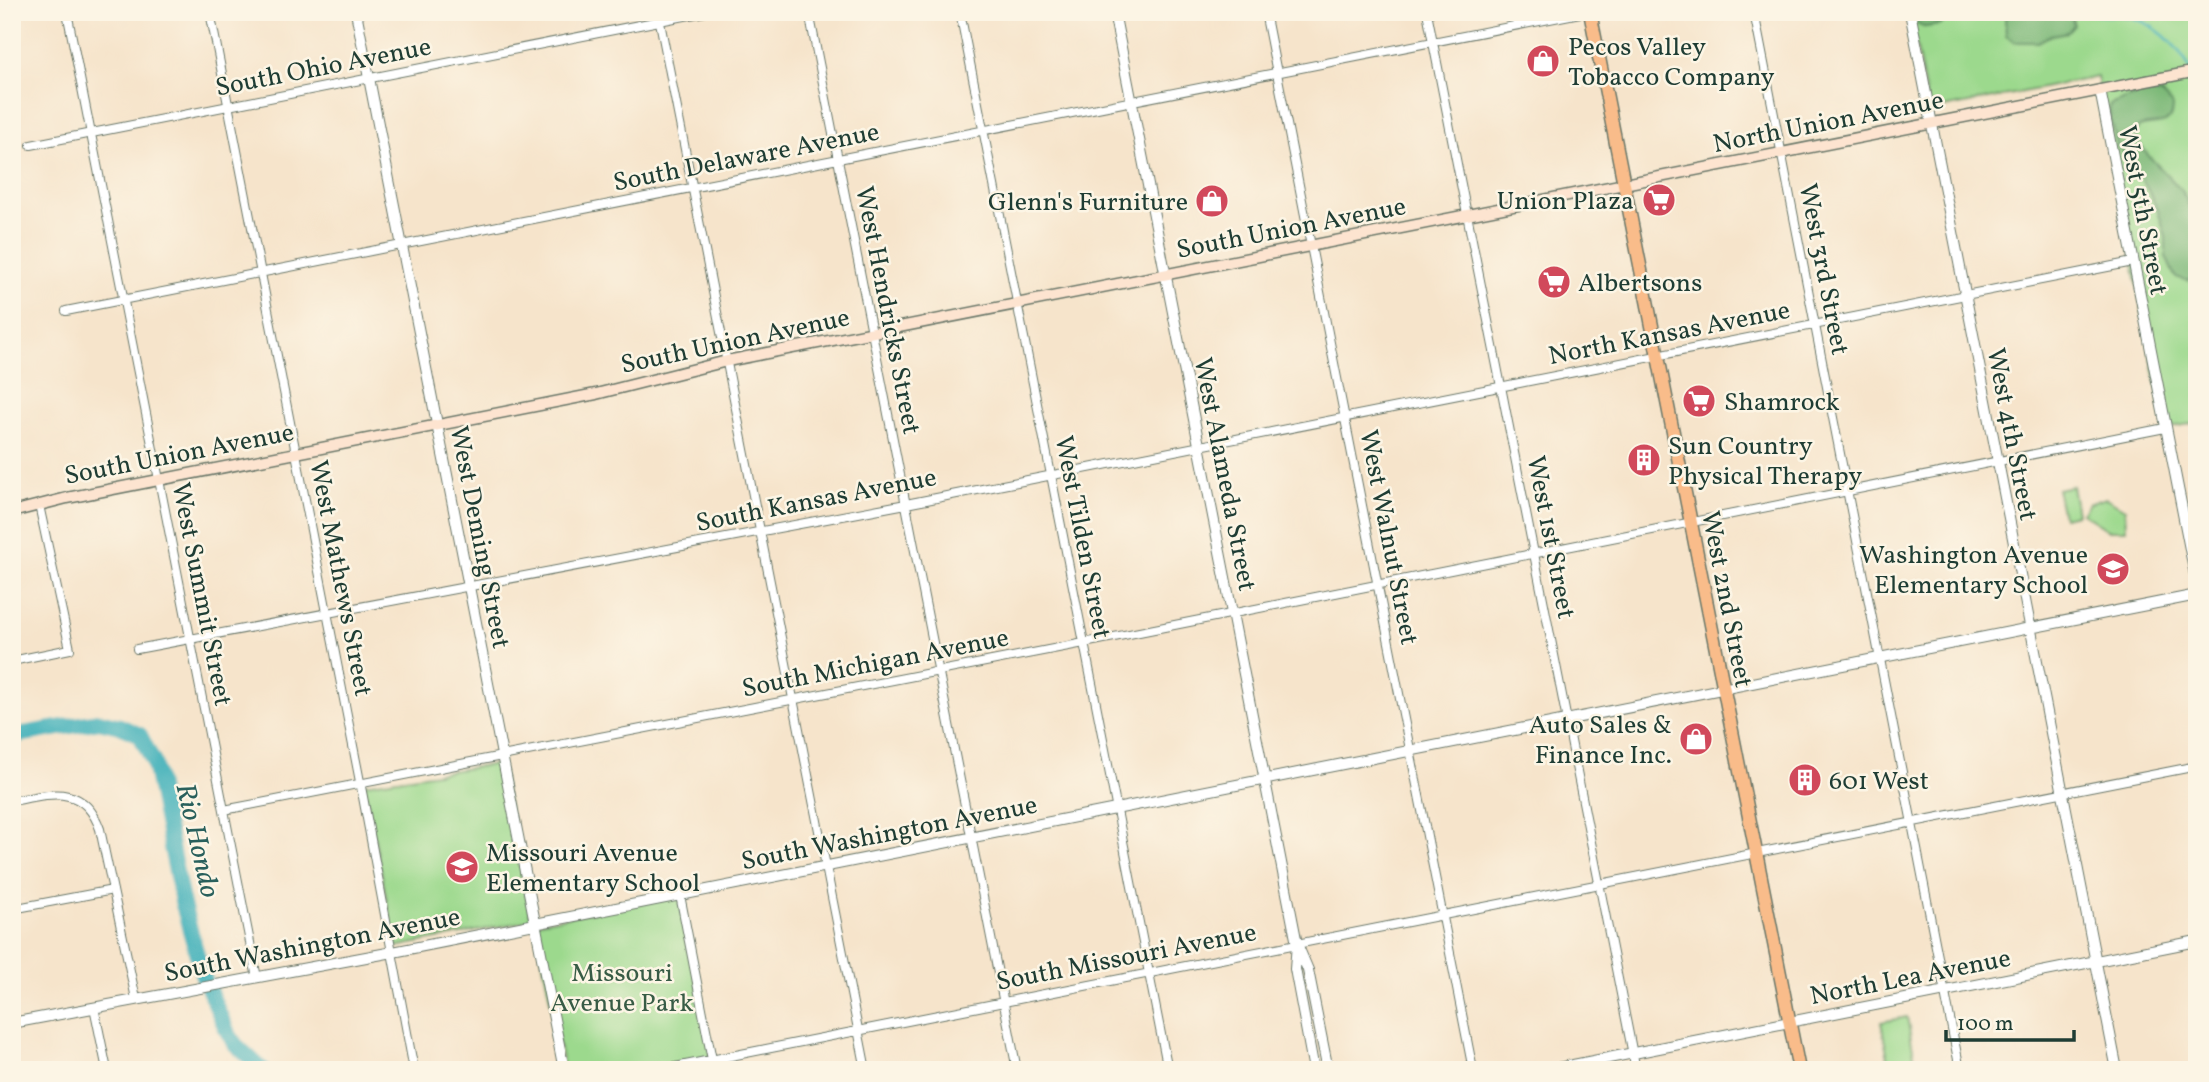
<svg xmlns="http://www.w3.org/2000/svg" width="2209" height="1082" font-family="Vollkorn,serif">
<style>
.green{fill:#9cd98d;stroke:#5e8b60;stroke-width:2}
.forest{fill:#7db978;stroke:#4e7b56;stroke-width:2}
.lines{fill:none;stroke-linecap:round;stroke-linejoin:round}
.stream{stroke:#40b0ba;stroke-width:2.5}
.river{stroke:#40b0ba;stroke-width:16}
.minor-casing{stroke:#6a7769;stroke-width:10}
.tertiary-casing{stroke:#6a7769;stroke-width:12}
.secondary-casing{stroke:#6a7769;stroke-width:13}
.primary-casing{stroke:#6a7769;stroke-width:15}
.minor{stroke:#fff;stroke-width:8}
.tertiary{stroke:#fff;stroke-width:10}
.secondary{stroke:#fde4d0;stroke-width:10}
.primary{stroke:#f9bc8a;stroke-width:12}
.labels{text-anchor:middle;stroke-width:5;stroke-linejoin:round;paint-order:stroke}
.poi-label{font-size:26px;fill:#1f3d34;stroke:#fcf5e5;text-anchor:start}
.street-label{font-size:26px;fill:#1f3d34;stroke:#fcf5e5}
.park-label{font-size:26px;fill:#385c46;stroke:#fcf5e5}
.water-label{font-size:28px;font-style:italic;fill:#29605c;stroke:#fcf5e5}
</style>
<rect width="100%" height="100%" fill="#fcf5e5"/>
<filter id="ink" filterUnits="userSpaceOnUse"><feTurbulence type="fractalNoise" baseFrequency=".0143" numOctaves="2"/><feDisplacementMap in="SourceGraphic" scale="14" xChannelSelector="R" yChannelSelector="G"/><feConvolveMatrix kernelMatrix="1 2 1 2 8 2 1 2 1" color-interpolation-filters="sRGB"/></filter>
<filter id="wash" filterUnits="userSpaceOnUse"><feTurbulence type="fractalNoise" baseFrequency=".00686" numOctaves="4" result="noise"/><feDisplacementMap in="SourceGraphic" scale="28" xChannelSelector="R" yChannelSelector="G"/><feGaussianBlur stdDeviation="1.57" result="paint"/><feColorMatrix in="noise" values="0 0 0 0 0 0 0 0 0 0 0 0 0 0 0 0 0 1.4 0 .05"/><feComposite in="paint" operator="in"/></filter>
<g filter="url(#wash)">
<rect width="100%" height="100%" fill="#f6e4cb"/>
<path class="green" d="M 1910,12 L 2197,12 L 2197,423 L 2165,428 L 2097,77 L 1929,111 Z
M 2072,486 L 2077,514 L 2063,517 L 2057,489 Z
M 2106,498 L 2125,509 L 2126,530 L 2108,530 L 2082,513 L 2089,503 Z
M 499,757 L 531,920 L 396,947 L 364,784 L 496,764 Z
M 680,895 L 712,1060 L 660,1070 L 564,1070 L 535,923 Z
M 1907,1017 L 1914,1055 L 1911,1065 L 1890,1069 L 1881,1022 Z"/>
<path class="forest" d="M 1912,12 L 1946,12 L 1948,16 L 1940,25 L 1926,27 L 1916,23 Z
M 2009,12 L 2070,12 L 2074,25 L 2068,32 L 2051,35 L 2038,42 L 2015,42 L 2006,36 L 2005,18 Z
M 2146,91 L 2161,94 L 2172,104 C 2173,131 2156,121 2139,127 L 2135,134 C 2145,161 2176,176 2188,203 C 2195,218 2193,234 2196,251 C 2197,261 2198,273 2189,281 L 2175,277 L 2166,257 L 2166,237 L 2158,210 L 2139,173 L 2117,146 L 2109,110 L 2110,105 Z"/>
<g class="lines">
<path class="stream" d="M 2084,12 C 2096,17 2110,15 2123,16 C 2151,19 2179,45 2190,70
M 2192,77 C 2203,129 2183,188 2197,239"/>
<path class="river" d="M 12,736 L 99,721 L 120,726 L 140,735 L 154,763 L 182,901 L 203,976 L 227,1031 L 235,1044 L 263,1070"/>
</g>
</g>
<g filter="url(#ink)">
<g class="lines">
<defs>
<path id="minor" d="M 67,12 L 257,978
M 210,12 L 363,797 L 414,1070
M 658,12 L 866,1070
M 809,12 L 1017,1070
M 960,12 L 1168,1070
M 1265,12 L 1473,1070
M 1427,12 L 1636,1070
M 1754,12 L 1960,1070
M 31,145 L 705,12
M 66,311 L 1585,12
M 137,649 L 906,504 L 2133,262
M 12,661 L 70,649 L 39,505
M 12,801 C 50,794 84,783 100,829 L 136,999
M 224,810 L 1084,643 L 2165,428
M 680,895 L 714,1070
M 12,909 L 113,890
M 94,1007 L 107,1070
M 660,1070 L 2197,766"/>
<path id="tertiary" d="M 356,12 L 564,1070
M 1114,12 L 1297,944 L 1308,970 L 1328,1070
M 1910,12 L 2117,1070
M 2100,90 L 2197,585
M 1297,944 L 1295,969 L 1314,1070
M 12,1023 L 393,952 L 2197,595
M 1548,1070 L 2197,941"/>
<path id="secondary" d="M 12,512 L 67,498 L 596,394 L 727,361 L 2197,71"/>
<path id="primary" d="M 1590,12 L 1799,1070"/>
</defs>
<use href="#minor" class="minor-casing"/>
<use href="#tertiary" class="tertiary-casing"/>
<use href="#secondary" class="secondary-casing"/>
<use href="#primary" class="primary-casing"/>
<use href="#minor" class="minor"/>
<use href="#tertiary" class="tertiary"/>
<use href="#secondary" class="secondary"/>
<use href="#primary" class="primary"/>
</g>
</g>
<defs>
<symbol id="shop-disc" viewBox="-11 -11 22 22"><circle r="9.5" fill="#d1495b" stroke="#fcf5e5"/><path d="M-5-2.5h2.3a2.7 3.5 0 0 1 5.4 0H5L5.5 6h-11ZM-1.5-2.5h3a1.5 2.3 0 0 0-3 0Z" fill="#fff"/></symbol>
<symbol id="supermarket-disc" viewBox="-11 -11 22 22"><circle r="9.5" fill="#d1495b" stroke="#fcf5e5"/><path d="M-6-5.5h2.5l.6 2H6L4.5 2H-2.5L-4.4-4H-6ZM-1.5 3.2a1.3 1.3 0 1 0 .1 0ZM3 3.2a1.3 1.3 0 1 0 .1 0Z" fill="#fff"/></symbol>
<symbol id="building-disc" viewBox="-11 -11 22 22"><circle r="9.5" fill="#d1495b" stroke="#fcf5e5"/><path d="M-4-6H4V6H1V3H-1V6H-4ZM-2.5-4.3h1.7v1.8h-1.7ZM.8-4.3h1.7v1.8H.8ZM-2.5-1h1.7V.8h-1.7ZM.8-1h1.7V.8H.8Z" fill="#fff"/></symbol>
<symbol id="school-disc" viewBox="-11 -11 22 22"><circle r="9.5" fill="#d1495b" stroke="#fcf5e5"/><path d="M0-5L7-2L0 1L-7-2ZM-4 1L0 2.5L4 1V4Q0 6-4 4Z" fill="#fff"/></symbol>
</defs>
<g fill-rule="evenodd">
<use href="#shop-disc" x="1524" y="42" width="38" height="38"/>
<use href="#supermarket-disc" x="1640" y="181" width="38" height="38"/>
<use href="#shop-disc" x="1193" y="182" width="38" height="38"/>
<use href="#supermarket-disc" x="1535" y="263" width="38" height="38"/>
<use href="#supermarket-disc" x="1680" y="382" width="38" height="38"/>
<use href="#building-disc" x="1625" y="441" width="38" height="38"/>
<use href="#school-disc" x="2094" y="550" width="38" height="38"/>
<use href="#shop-disc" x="1677" y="720" width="38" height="38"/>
<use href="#building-disc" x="1786" y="761" width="38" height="38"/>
<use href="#school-disc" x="443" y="848" width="38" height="38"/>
</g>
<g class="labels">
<g class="poi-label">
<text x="1568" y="55">Pecos Valley<tspan x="1568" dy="30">Tobacco Company</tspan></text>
<text x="1634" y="209" text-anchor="end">Union Plaza</text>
<text x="1188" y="210" text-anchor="end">Glenn's Furniture</text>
<text x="1578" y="291">Albertsons</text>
<text x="1724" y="410">Shamrock</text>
<text x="1668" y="454">Sun Country<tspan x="1668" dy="30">Physical Therapy</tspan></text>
<text x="2088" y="563" text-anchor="end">Washington Avenue<tspan x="2088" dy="30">Elementary School</tspan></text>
<text x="1672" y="733" text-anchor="end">Auto Sales &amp;<tspan x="1672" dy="30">Finance Inc.</tspan></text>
<text x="1829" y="789">601 West</text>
<text x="486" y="861">Missouri Avenue<tspan x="486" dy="30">Elementary School</tspan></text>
</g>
<g class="street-label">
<text transform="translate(323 66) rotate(-11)" y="9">South Ohio Avenue</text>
<text transform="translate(1828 121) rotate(-11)" y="9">North Union Avenue</text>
<text transform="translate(746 156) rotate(-11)" y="9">South Delaware Avenue</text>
<text transform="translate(2144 210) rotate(79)" y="9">West 5th Street</text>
<text transform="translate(1291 227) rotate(-11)" y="9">South Union Avenue</text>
<text transform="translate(1825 269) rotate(79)" y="9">West 3rd Street</text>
<text transform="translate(889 310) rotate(79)" y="9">West Hendricks Street</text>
<text transform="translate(1669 332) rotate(-11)" y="9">North Kansas Avenue</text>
<text transform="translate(735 340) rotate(-12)" y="9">South Union Avenue</text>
<text transform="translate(2013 434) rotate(79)" y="9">West 4th Street</text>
<text transform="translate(179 453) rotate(-11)" y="9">South Union Avenue</text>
<text transform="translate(1226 474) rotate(79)" y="9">West Alameda Street</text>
<text transform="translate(816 499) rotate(-11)" y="9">South Kansas Avenue</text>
<text transform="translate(481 537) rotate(79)" y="9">West Deming Street</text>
<text transform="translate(1084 537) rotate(79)" y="9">West Tilden Street</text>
<text transform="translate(1390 537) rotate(79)" y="9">West Walnut Street</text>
<text transform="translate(1552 537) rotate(79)" y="9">West 1st Street</text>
<text transform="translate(342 578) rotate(79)" y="9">West Mathews Street</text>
<text transform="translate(203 594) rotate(79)" y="9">West Summit Street</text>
<text transform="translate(1728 599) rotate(79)" y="9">West 2nd Street</text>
<text transform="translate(875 662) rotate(-11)" y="9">South Michigan Avenue</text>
<text transform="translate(889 832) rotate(-11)" y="9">South Washington Avenue</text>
<text transform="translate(312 944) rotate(-11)" y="9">South Washington Avenue</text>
<text transform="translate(1126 956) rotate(-11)" y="9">South Missouri Avenue</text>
<text transform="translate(1910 976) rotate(-11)" y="9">North Lea Avenue</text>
</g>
<g class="park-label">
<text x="622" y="981">Missouri<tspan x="622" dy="30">Avenue Park</tspan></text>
</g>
<g class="water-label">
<text transform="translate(199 840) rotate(77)" y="10">Rio Hondo</text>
</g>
</g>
<rect width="2209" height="1082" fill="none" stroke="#fcf5e5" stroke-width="42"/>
<path d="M1946 1030v10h128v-10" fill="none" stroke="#1f3d34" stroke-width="3.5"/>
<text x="1957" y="1030" font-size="21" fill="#1f3d34" stroke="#fcf5e5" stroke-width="5" paint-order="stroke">100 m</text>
</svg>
